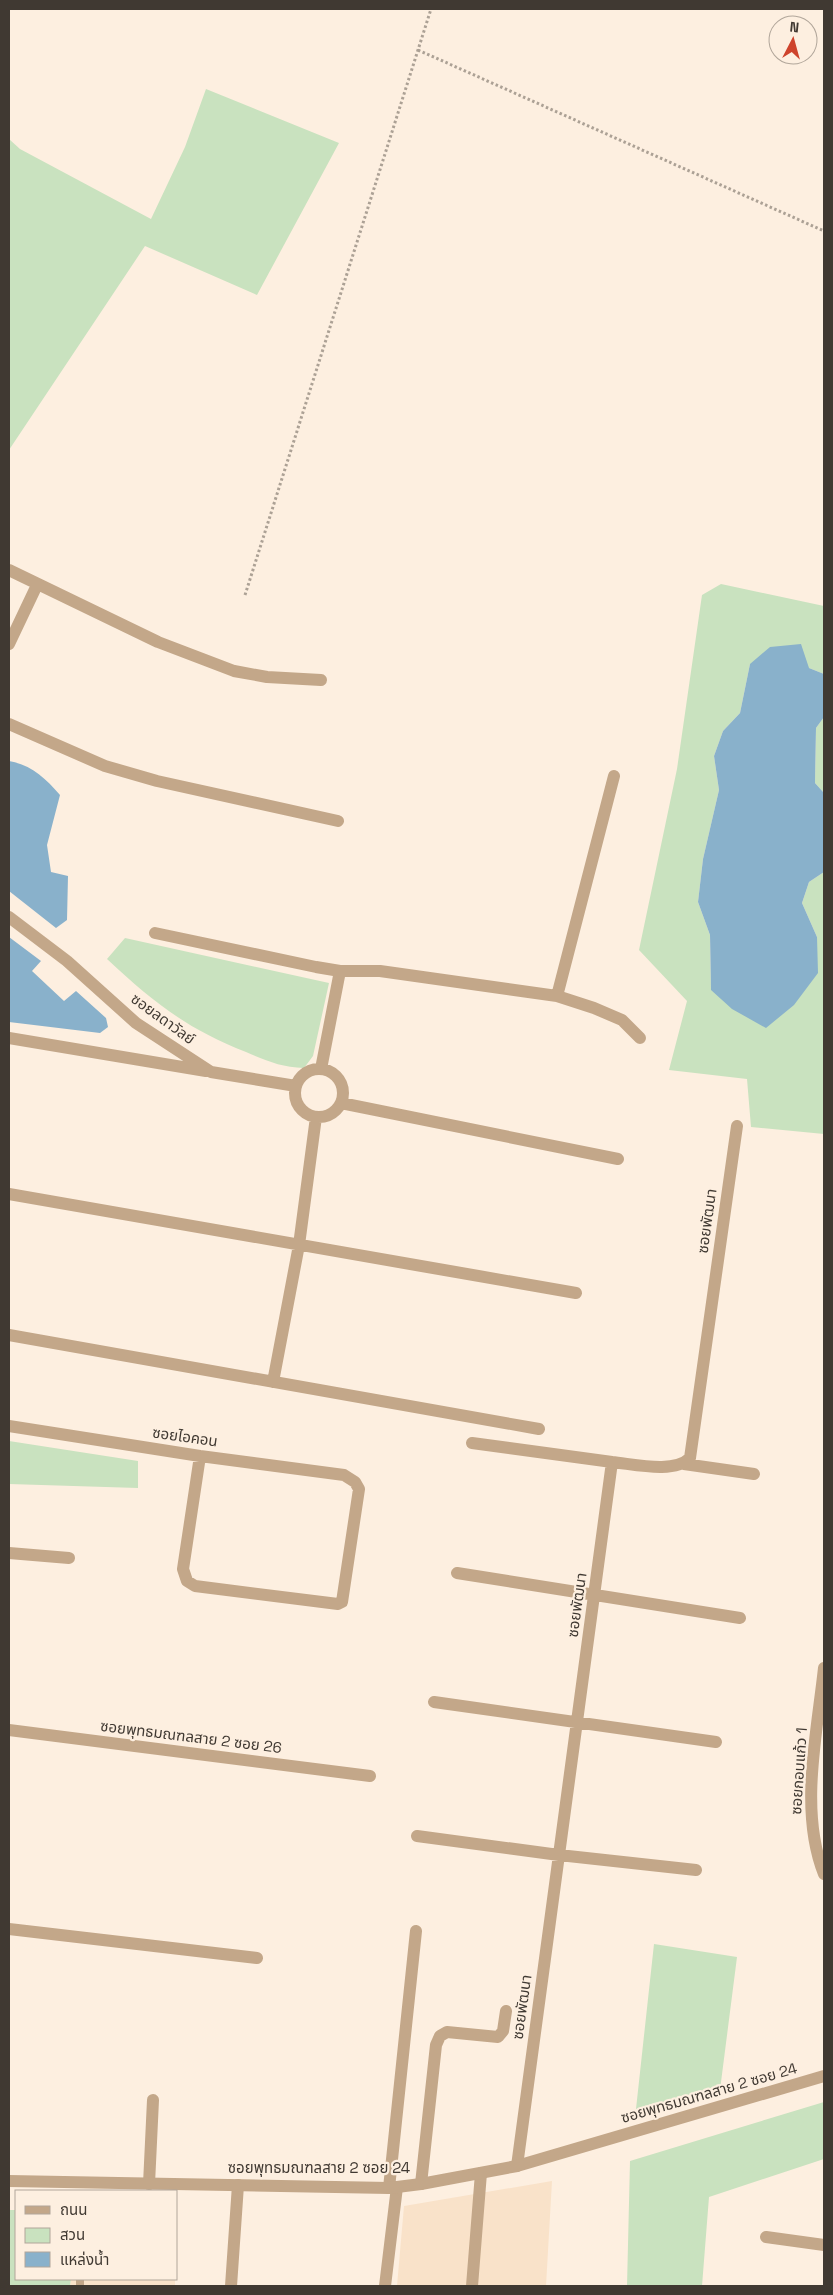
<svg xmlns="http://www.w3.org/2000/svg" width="833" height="2295" font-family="'Space Grotesk','Noto Sans Thai',sans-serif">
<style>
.built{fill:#f9e2c9}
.green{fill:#c9e2bf}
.water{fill:#89b1cb}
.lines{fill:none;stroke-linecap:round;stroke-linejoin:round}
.path{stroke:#aca195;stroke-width:3;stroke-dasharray:2.5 2.5;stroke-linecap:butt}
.service{stroke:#c3a789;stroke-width:8}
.minor{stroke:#c3a789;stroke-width:12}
.tertiary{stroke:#c3a789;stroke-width:12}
.labels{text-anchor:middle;stroke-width:4.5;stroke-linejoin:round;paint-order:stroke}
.street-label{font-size:15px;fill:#403932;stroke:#fdefe0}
</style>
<rect width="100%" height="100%" fill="#fdefe0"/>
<path class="built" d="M 552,2181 L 546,2286 L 397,2286 L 404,2206 Z
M 71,2279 L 175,2279 L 175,2286 L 70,2286 Z"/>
<path class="green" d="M 206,89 L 339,143 L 257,295 L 145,246 L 9,450 L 9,139 L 20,149 L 151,219 L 185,147 Z
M 721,584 L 824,606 L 824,674 L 809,668 L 750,664 L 740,713 L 723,731 L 714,756 L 719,790 L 703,859 L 698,902 L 710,935 L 711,990 L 817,937 L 802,903 L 809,882 L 824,872 L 824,1134 L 751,1127 L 747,1079 L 669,1070 L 687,1001 L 639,950 L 677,769 L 702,595 Z
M 824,717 L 824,793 L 815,783 L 816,728 Z
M 125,938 L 329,983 L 313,1056 L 304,1068 C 281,1067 267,1061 246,1052 C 187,1029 153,1002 107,959 Z
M 9,1441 L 138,1461 L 138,1488 L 9,1484 Z
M 654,1944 L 737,1957 L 720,2090 L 636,2109 Z
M 824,2102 L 824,2159 L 709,2197 L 702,2286 L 627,2286 L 630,2161 Z
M 9,2210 L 16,2210 L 16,2279 L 71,2279 L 70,2286 L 9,2286 Z"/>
<path class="water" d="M 801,644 L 809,668 L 824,674 L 824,717 L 816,728 L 815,783 L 824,793 L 824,872 L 809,882 L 802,903 L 817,937 L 818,973 L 794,1005 L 766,1028 L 732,1009 L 711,990 L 710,935 L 698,902 L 703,859 L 719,790 L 714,756 L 723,731 L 740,713 L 750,664 L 770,647 Z
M 9,761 C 32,765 45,778 60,795 L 47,845 L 51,872 L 68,876 L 67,920 L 56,928 L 9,891 Z
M 9,937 L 41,961 L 32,971 L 64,1001 L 76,991 L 106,1018 L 108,1027 L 100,1033 L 9,1022 Z"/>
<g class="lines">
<path class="path" d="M 418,50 L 824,231
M 245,595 L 431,9"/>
<path class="service" d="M 80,2286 L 80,2279"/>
<path class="minor" d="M 9,570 L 158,642 L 234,671 L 267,677 L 321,680
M 9,644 L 37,585
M 9,724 L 105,766 L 157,781 L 338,821
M 9,917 L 67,961 L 136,1023 L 211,1072 L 296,1086
M 155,933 L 316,967 L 340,971 L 380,971 L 557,996 L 594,1008 L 622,1020 L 640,1038
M 557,996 L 614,776
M 9,1038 L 206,1071
M 321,1069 L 340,971
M295 1093a24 24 0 1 1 48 0a24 24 0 1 1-48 0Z
M 341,1103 L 618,1159
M 9,1194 L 576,1293
M 9,1335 L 539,1429
M 273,1382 L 299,1245 L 316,1117
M 9,1426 L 200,1456 L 344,1475 L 355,1482 L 359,1489 L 342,1602 L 338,1604 L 195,1586 L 187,1581 L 183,1569 L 200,1456
M 472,1443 L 612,1462
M 684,1464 L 754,1474
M 9,1553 L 69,1558
M 457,1573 L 740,1618
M 824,1668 C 817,1734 799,1811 824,1874
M 434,1702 L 716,1742
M 9,1730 L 370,1776
M 417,1836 L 559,1855 L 696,1870
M 9,1929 L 257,1958
M 517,2166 L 612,1462 C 634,1464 674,1474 690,1458 L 737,1126
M 149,2184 L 153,2100
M 421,2184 L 436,2045 L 440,2036 L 447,2032 L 498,2037 L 503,2031 L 506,2011
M 389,2188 L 416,1931
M 766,2237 L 824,2245
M 231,2286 L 238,2185
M 385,2286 L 397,2187
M 472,2286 L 481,2173"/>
<path class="tertiary" d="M 9,2181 L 389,2188 L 421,2184 L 517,2166 L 824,2076"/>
</g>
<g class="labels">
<g class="street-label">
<text transform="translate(163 1019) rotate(36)" y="5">ซอยลดาวัลย์</text>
<text transform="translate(707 1221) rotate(-82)" y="5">ซอยพัฒนา</text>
<text transform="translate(185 1437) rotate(8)" y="5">ซอยไอคอน</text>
<text transform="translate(577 1605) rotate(-82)" y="5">ซอยพัฒนา</text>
<text transform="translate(191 1737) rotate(7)" y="5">ซอยพุทธมณฑลสาย 2 ซอย 26</text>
<text transform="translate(799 1771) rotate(-86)" y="5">ซอยกอบแก้ว 1</text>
<text transform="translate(522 2007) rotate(-82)" y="5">ซอยพัฒนา</text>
<text transform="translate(709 2093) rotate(-16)" y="5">ซอยพุทธมณฑลสาย 2 ซอย 24</text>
<text x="319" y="2173">ซอยพุทธมณฑลสาย 2 ซอย 24</text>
</g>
</g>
<rect width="833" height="2295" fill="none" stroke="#403932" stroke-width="20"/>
<rect x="15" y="2190" width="162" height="90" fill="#fdefe0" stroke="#b1a69a"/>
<rect x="25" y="2206" width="25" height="8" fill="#c3a789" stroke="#b1a69a"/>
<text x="60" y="2215" font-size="15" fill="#403932">ถนน</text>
<rect x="25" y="2228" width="25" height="15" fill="#c9e2bf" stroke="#b1a69a"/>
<text x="60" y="2240" font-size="15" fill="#403932">สวน</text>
<rect x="25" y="2252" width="25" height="15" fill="#89b1cb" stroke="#b1a69a"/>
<text x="60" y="2265" font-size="15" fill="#403932">แหล่งน้ำ</text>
<g transform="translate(793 40) rotate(6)"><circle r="24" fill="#fdefe0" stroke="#b1a69a"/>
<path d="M0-4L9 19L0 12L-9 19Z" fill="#ce432c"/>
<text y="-8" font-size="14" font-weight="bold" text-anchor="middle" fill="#403932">N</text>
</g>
</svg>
